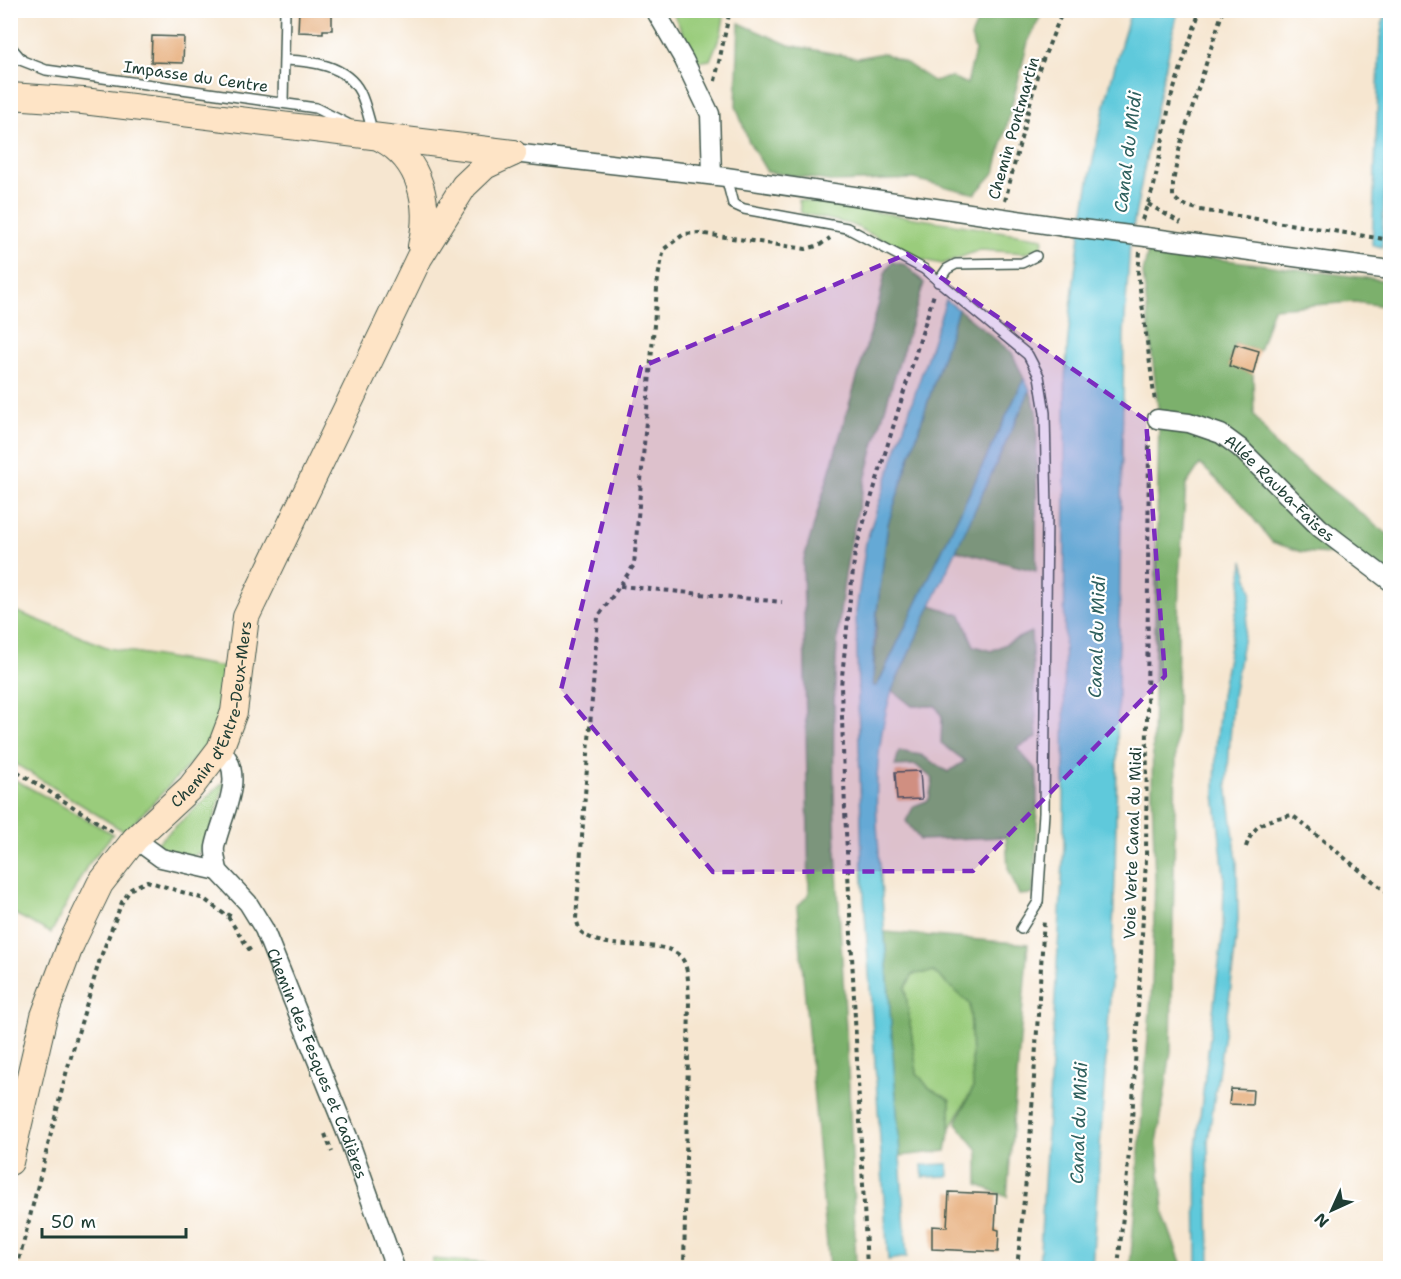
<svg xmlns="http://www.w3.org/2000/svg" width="1401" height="1279" font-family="'Shantell Sans',sans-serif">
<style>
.green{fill:#9acc7c;stroke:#5c8458;stroke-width:1.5}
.forest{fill:#7bb06c;stroke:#4d7650;stroke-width:1.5}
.water{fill:#5fc9db;stroke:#3f8388;stroke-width:1.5}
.building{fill:#e5a872}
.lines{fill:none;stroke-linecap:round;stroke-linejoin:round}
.lane-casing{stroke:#3f564b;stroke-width:12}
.street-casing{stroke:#3f564b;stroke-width:21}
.secondary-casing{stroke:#3f564b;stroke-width:28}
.path{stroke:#3f564b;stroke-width:4;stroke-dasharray:4.5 4.5;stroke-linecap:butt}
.lane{stroke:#fff;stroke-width:9}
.street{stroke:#fff;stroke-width:18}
.secondary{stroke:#fee4c6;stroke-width:26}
.street-bridge-casing{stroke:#3f564b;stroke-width:21;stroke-linecap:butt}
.street-bridge{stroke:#fff;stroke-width:18}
.marked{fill:#7b2cbf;fill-opacity:0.2;stroke:#7b2cbf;stroke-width:4.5;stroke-dasharray:12 8;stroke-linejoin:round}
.labels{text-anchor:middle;stroke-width:4.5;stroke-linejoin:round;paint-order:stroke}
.street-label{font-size:16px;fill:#1f3d34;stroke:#fff}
.water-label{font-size:18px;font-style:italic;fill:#2f605e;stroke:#fff}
</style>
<rect width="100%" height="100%" fill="#fff"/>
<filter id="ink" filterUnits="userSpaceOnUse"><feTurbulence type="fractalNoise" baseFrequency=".0167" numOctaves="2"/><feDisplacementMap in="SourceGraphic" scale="12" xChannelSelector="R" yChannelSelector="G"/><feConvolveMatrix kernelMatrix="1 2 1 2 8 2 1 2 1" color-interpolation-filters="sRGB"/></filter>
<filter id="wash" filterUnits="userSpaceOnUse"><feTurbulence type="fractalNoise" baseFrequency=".008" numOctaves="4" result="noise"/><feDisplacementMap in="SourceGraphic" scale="24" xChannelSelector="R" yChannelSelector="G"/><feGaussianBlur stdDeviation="1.35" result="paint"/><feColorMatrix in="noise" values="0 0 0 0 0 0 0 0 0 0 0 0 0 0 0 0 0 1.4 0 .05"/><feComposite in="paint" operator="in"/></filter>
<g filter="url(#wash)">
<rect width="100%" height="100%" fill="#f6e6d0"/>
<path class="green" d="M 672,11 L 725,11 L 721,34 L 710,60 L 697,62 Z
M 799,200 L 1043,238 L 1042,247 L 1025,253 L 980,250 L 942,264 L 919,259 L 853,225 L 801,213 Z
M 10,609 L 109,648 L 223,667 L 219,718 L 208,745 L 125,832 L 11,761 Z
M 10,777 L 113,834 L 87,866 L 51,933 L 11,912 Z
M 226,780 L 207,842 L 200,852 L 191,857 L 153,847 Z
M 934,972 L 970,1004 L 973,1088 L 950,1129 L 950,1100 L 928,1087 L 917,1073 L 905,988 L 913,974 Z
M 433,1259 L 492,1264 L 492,1268 L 432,1268 Z"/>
<path class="forest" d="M 982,11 L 1043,11 L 1028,42 L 995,172 L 975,194 L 914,179 L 835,182 L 767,172 L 748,140 L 736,106 L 739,23 L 789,45 L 858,58 L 883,53 L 906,63 L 933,81 L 951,77 L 967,84 L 975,51 L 971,37 Z
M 1148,250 L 1390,281 L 1390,307 L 1355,302 L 1273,308 L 1259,351 L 1235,344 L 1229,365 L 1253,374 L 1254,415 L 1277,447 L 1390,536 L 1390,579 L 1357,556 L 1302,552 L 1272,542 L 1241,503 L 1200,464 L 1186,485 L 1179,577 L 1171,1051 L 1157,1144 L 1165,1218 L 1183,1268 L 1130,1268 L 1152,985 L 1155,879 L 1152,793 L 1159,417 L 1143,273 Z
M 892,262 L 906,265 L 924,283 C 891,390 852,500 840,613 C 828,725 835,846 842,958 C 848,1062 853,1165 856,1268 L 829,1268 L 797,907 L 809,894 L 803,562 L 879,303 L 885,273 Z
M 958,309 L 1012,353 L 1024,379 L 877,686 L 873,686 L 878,601 L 888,524 Z
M 1030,390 L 1037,413 L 1036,571 L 956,550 Z
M 931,605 L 961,615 L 974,646 L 991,651 L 1031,632 L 1037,737 L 1017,748 L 1037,771 L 1037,834 L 1033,894 L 1019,895 L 1008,868 L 1006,837 L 920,840 L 906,821 L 914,806 L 929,800 L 933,779 L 916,765 L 895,766 L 899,751 L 921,755 L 948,772 L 965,761 L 941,743 L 942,717 L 936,706 L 912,706 L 892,690 Z
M 885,932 L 1028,944 L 1007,1197 L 978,1185 L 978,1150 L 956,1123 L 973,1088 L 970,1004 L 934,972 L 913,974 L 905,988 L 917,1073 L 928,1087 L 950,1100 L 950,1129 L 946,1151 L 900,1156 Z"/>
<path class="water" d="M 1131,11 L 1178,11 L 1155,113 L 1130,242 L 1124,334 L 1115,878 L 1111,982 L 1092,1268 L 1039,1268 L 1064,846 L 1065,379 C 1073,254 1093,131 1131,11 Z
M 1385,11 L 1390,11 L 1390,75 L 1382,247 L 1372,245 L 1380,38 Z
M 946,300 L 958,309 L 888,524 L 874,635 L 873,686 L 877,686 L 1024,379 L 1030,390 L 892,690 C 878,734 875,777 877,824 L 907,1257 L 888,1260 L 862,867 L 856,612 L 866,542 Z
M 1243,561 L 1252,592 L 1233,696 L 1227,784 L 1237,861 L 1238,919 L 1231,987 L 1208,1141 L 1210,1268 L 1197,1268 L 1196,1149 L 1223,931 L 1224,876 L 1215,794 L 1216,748 L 1221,695 L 1241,586 Z
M 948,1164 L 949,1176 L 923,1177 L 922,1165 Z"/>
<g id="blocks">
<path class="building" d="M 299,10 L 332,10 L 332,30 L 323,30 L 323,33 L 298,32 Z
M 152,36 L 184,37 L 183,63 L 151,62 Z
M 1235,344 L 1259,351 L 1253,374 L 1229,366 Z
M 920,771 L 922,799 L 897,800 L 895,772 Z
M 1231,1089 L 1253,1090 L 1252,1105 L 1229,1104 Z
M 949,1192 L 997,1194 L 995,1229 L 999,1230 L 998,1252 L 932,1249 L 932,1226 L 947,1227 Z"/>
</g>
</g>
<g filter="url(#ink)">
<use href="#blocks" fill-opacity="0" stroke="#3f564b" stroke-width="1.5"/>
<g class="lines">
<defs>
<path id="lane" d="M 10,46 L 22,60
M 10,56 L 46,70 L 316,108 L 348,124
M 285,60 C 312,61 346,65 360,92 C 366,104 369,120 373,133
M 283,102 L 285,10
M 726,177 L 733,204 L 744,209 L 847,228 L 924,269 L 1028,355 L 1039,376 L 1045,413 L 1047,510 L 1044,813 L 1038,902 L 1021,929
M 938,282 L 947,269 L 956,264 L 1022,263 L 1036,256"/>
<g id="street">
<path d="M 655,10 L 684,60 L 710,114 L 712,175"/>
<path d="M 513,153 L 726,177 L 1065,227"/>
<path d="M 1146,237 L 1390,270"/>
<path id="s1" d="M 1157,419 L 1189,423 L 1221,434 L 1240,448 L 1320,528 L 1390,581"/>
<path d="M 135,839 L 161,858 L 218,871 C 217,863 214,854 215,847 C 221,816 248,775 220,749"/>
<path id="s2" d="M 218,871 L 248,903 L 264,929 L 348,1137 L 395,1268"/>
</g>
<g id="secondary">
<path d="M 10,96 L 83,101 L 513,153"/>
<path d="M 382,139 C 421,160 431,205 421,246"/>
<path id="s3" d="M 10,1162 L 44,1016 L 71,944 L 100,884 L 135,839 L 191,787 L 220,749 L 234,712 L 246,617 L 419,258 L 464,186 L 485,166 L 513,153"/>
</g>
</defs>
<use href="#lane" class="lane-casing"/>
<use href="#street" class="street-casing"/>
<use href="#secondary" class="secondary-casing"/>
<path class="path" d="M 1223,10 L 1180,146 L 1173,182 L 1173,197 L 1181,204 L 1200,210 L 1390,240
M 715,81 L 730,10
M 1005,201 L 1038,72 L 1063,10
M 1148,204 L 1181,223
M 1142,220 L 1154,186 L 1170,101 L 1200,10
M 1140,252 L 1138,273 L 1155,402
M 620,586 L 782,602
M 10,767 L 113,832
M 1246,847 C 1254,822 1267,820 1292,815 L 1390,895
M 228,917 L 251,952
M 325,1134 L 332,1152
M 17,1268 L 67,1070 L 100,959 L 122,902 L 131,889 L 147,881 L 204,899 L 228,917 L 231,911
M 684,1268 L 689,1001 C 688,990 689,975 685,964 C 673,932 611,958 580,931 L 576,919 L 598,617 L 634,565 L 658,277 L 664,249 L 684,234 L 698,233 L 806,249 L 820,245 L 830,238
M 867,1268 L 845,810 L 841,686 L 855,551 L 934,294
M 1017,1268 L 1030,1141 L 1044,919
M 1118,1268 L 1132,1121 L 1146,860 L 1149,435"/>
<use href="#lane" class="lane"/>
<use href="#street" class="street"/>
<use href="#secondary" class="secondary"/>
<defs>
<path id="street-bridge" d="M 1065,227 L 1146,237"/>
</defs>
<use href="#street-bridge" class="street-bridge-casing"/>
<use href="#street-bridge" class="street-bridge"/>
</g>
</g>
<path class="marked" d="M 907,254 L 1146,420 L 1165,676 L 973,871 L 713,872 L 561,690 L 641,367 Z"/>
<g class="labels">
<g class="street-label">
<text transform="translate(196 76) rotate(8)" y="6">Impasse du Centre</text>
<text transform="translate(1013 128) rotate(-74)" y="6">Chemin Pontmartin</text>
<text dy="6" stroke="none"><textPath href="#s1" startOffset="146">Allée Rauba-Faïses</textPath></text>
<text dy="6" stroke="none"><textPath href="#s3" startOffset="504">Chemin d'Entre-Deux-Mers</textPath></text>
<text transform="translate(1132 843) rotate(-88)" y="6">Voie Verte Canal du Midi</text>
<text dy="6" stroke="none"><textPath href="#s2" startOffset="219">Chemin des Fesques et Cadières</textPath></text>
</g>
<g class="water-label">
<text transform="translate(1128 152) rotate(-83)" y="6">Canal du Midi</text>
<text transform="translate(1097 637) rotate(-88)" y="6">Canal du Midi</text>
<text transform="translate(1079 1123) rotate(-88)" y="6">Canal du Midi</text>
</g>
</g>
<rect width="1401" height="1279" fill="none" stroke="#fff" stroke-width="36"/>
<g transform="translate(1332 1210) rotate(225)" stroke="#ffffff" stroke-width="4.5" paint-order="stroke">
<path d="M0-4.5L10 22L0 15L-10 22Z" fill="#1f3d34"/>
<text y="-9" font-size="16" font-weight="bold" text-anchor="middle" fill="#1f3d34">N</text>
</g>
<path d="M42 1228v9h144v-9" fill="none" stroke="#1f3d34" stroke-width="3"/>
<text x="51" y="1228" font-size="18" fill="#1f3d34" stroke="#ffffff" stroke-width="4.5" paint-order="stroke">50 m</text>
</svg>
